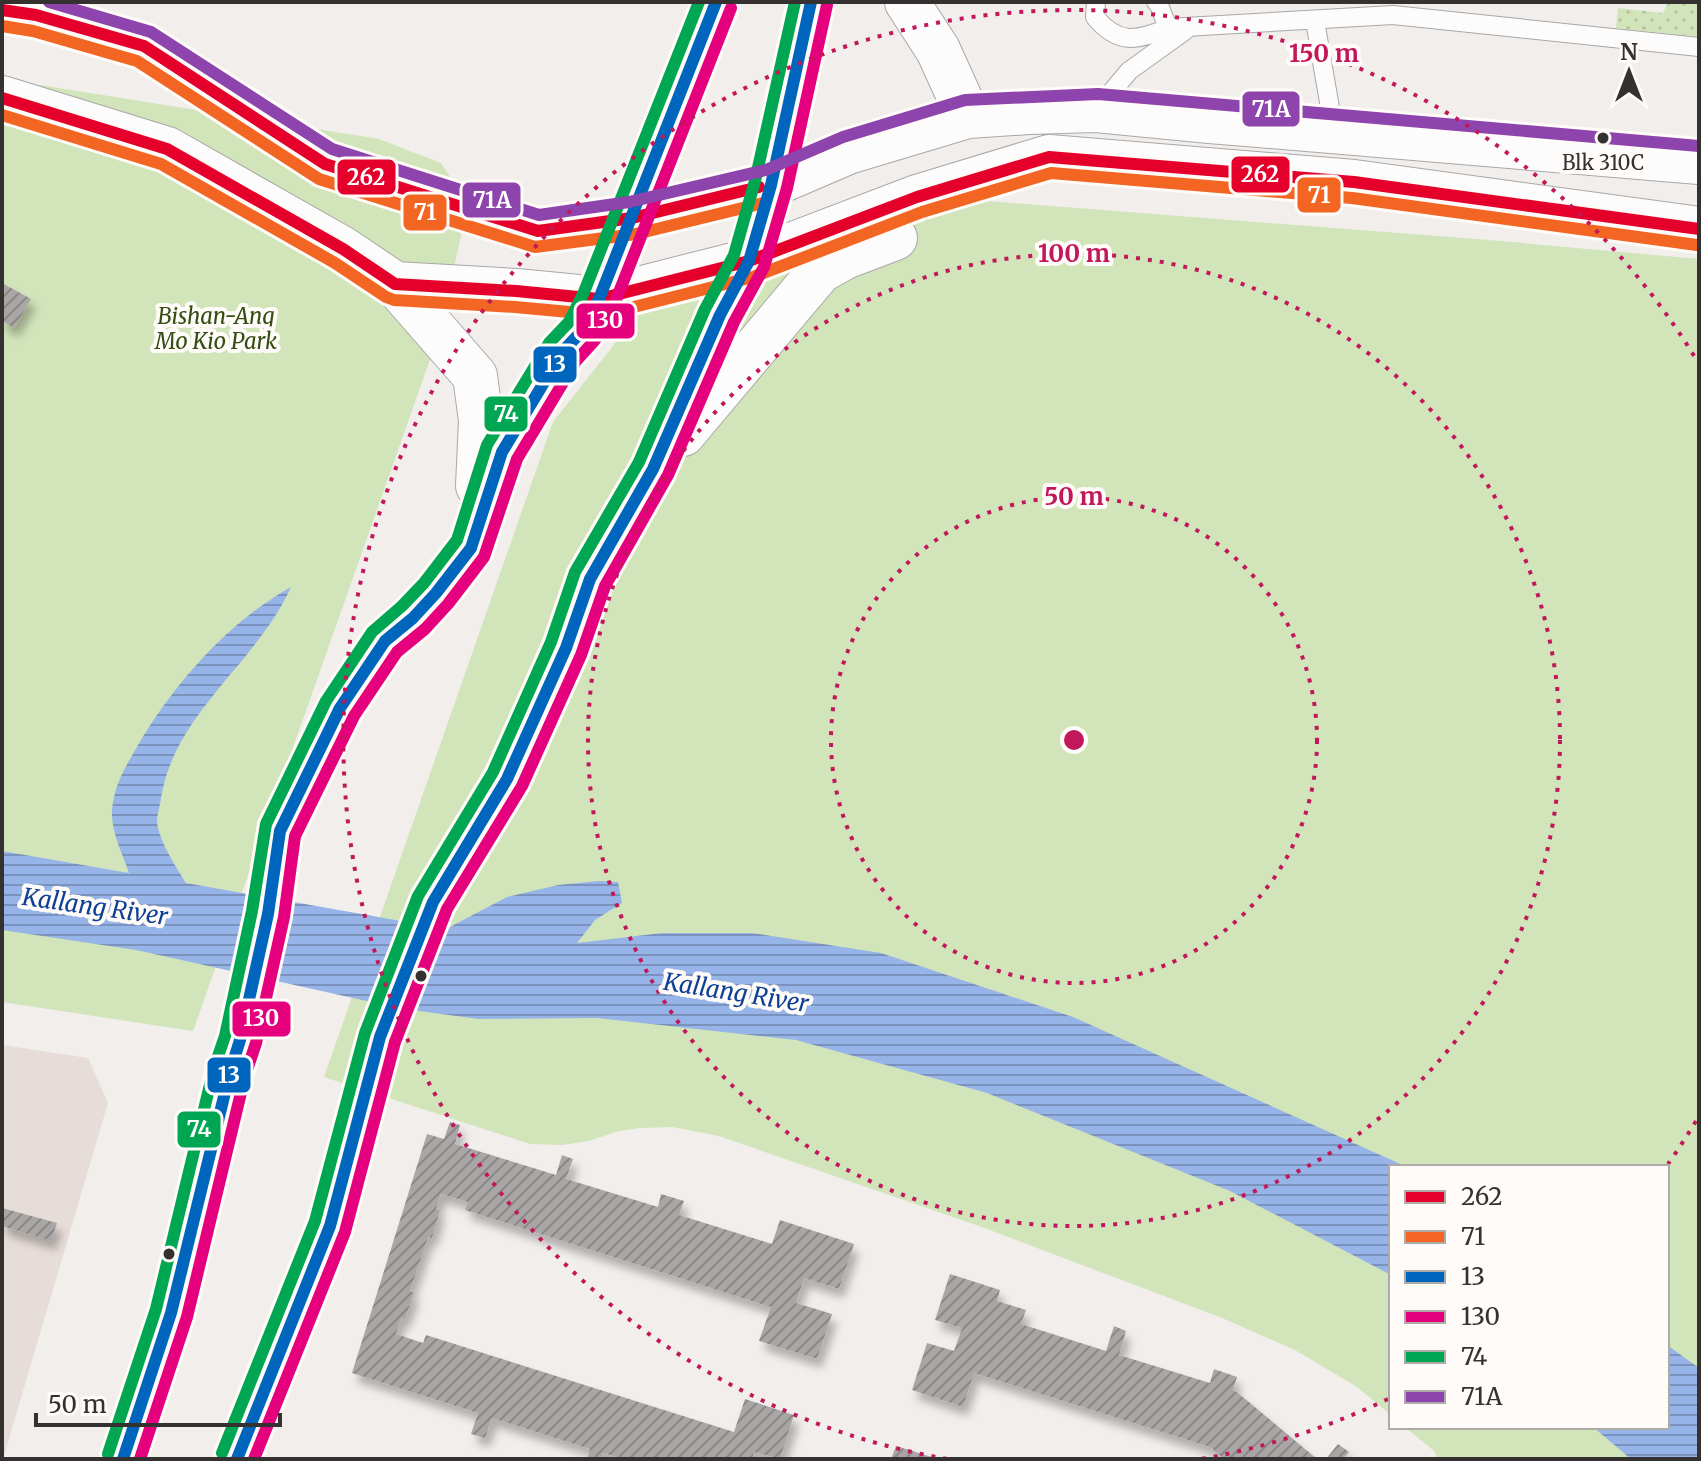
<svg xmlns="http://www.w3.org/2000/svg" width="1701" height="1461" font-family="Merriweather,serif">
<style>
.built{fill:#e7ddd8}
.grass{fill:url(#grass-dots)}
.green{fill:#d1e4ba}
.water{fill:url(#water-rules)}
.building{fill:url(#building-hatch);filter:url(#shadow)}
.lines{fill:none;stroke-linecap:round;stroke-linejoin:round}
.lane-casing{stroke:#aaa8a6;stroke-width:20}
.primary-casing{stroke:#aaa8a6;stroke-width:46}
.lane{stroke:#fdfcfc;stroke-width:18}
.primary{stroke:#fdfcfc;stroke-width:44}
.bus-1-casing{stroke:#fffbf8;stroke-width:18}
.bus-2-casing{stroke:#fffbf8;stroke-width:18}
.bus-3-casing{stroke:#fffbf8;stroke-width:18}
.bus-4-casing{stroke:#fffbf8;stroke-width:18}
.bus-5-casing{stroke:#fffbf8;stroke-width:18}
.bus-6-casing{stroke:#fffbf8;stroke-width:18}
.bus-1{stroke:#e4002b;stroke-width:12}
.bus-2{stroke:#f26522;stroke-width:12}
.bus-3{stroke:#0065bd;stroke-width:12}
.bus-4{stroke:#e5007d;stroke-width:12}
.bus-5{stroke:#00a651;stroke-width:12}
.bus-6{stroke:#8e44ad;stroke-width:12}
.ring{fill:none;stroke:#c2185b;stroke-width:4;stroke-dasharray:4 8}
.bus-dot{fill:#343130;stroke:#fffbf8;stroke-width:3}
.labels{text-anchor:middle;stroke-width:8;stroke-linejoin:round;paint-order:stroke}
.bus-label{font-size:20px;fill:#343130;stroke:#fffbf8}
.park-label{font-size:22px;font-style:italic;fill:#334d12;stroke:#fffbf8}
.water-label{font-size:24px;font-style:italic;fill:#0d4096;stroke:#fffbf8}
.centre{fill:#c2185b;stroke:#fffbf8;stroke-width:4}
.ring-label{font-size:24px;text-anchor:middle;font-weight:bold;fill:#c2185b;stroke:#fffbf8;stroke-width:8;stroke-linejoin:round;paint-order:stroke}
.line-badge{stroke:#fffbf8;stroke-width:3}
.badge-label{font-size:22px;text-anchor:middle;font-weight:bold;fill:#fff}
</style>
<defs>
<pattern id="grass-dots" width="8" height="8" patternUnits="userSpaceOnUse" patternTransform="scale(2)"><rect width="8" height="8" fill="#d1e4ba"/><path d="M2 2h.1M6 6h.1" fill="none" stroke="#b4c4a0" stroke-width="1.8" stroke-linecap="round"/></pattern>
<pattern id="water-rules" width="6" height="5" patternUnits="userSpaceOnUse" patternTransform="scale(2)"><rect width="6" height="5" fill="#96b4e7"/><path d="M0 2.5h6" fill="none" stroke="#7b93bc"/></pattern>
<pattern id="building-hatch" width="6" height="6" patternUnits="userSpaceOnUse" patternTransform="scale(2)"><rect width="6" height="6" fill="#a9a6a5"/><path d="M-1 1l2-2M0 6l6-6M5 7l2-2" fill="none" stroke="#8a8887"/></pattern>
<filter id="shadow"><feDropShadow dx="5" dy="9" stdDeviation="4" flood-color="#0004"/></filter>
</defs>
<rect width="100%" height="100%" fill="#f1eeec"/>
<path class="built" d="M 2,1045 L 88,1058 L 108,1103 L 3,1459 Z"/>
<path class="grass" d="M 1668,2 L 1699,2 L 1699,37 L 1616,28 L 1618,8 L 1663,13 Z"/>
<path class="green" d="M 2,79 L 379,139 L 441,163 L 468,205 L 439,334 L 193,1031 L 2,1002 Z
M 896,194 L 1489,240 L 1699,259 L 1699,1459 L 1438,1459 L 1434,1451 L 1405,1427 L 1667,1427 L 1667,1167 L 1391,1167 L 1391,1415 L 1357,1387 L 1295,1350 L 1222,1318 L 982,1227 L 719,1136 L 672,1127 L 640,1128 L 619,1131 L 588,1141 L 562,1145 L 530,1144 L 324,1077 L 553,422 L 639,313 L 691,285 Z"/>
<path class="water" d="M 291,587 C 257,663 175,712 161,798 C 160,806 157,815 157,822 C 159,841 176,867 186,883 L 446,929 L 507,897 L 558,885 L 599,881 L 618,882 L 622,903 L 595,920 L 577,943 L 662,933 L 752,933 L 881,953 L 1073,1017 L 1407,1167 L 1391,1167 L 1391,1275 L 1230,1191 L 987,1093 L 796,1040 L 597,1018 L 478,1019 L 398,1008 L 136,950 L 2,930 L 2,851 L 129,873 C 121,849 108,827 113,802 C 117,780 127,764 138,745 C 174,684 228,622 291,587 Z
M 1667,1345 L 1699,1368 L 1699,1459 L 1631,1459 L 1593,1427 L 1667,1427 Z"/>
<path class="building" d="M 2,283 L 31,299 L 14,328 L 2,321 Z
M 450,1122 L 460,1125 L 455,1144 L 556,1175 L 562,1155 L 573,1159 L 566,1179 L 658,1207 L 661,1194 L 684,1201 L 679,1215 L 772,1244 L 780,1220 L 854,1244 L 839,1289 L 804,1278 L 796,1303 L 832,1314 L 817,1359 L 759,1341 L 771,1307 L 465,1210 L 468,1202 L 441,1194 L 436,1209 L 440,1210 L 432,1238 L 428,1237 L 410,1291 L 414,1293 L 405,1319 L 401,1318 L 396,1334 L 423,1343 L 426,1335 L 734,1432 L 745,1399 L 794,1415 L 780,1459 L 754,1452 L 752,1459 L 623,1459 L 603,1453 L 601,1459 L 587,1459 L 590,1449 L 492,1418 L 485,1438 L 471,1434 L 478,1413 L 352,1373 L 427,1134 L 444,1139 Z
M 2,1208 L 57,1223 L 51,1241 L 2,1226 Z
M 950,1274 L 1000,1290 L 997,1301 L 1026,1310 L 1021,1324 L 1106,1351 L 1114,1326 L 1126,1331 L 1119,1355 L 1210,1383 L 1214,1369 L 1237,1377 L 1233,1390 L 1238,1393 L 1317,1459 L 1224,1459 L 1210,1447 L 974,1373 L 963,1407 L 912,1390 L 927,1343 L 954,1351 L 962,1328 L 935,1320 Z
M 1338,1444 L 1349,1452 L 1343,1459 L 1326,1459 Z
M 896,1446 L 935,1458 L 935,1459 L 891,1459 Z"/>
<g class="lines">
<defs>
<path id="lane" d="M 1096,2 L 1095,17 C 1118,45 1137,41 1168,28 L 1393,15 L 1699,47
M 1156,2 L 1159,5 L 1168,28
M 1315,21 L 1334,131
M 1098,108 L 1129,71 L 1186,30"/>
<path id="primary" d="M 907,2 L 938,50 L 968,116
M 2,10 L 36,15 L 144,46 L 325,164 L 538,231 L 632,218 L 771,185 L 848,152 L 968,116 L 1029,112 L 1096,110 L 1210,121 L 1699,162
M 2,98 L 167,149 L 343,249 L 395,284 L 516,291 L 599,299 L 749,261 L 917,197 L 1049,157 L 1354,182 L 1699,229
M 395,284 L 475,376 L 481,420 L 478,486
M 683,434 L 820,271 L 845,257 L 895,238
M 123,1459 L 171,1313 L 230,1072 L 240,1040 L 268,914 L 280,831 L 340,708 L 385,641 L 413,618 L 436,593 L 471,548 L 502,452 L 563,351 L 582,331 L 599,299 L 716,2
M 237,1459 L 330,1226 L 380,1037 L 433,902 L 507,779 L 566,648 L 590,579 L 653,469 L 720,315 L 749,261 L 771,185 L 811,2"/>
</defs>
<use href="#lane" class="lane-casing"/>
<use href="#primary" class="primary-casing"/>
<use href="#lane" class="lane"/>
<use href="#primary" class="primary"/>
<defs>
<path id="bus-1" d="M 2,10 L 36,15 L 144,46 L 325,164 L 538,231 L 632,218 L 759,187
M 2,98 L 167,149 L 343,249 L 395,284 L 516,291 L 599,299 L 749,261 L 917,197 L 1049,157 L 1354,182 L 1699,229"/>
<path id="bus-2" d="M 2,26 L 33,31 L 137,61 L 319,179 L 535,247 L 636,234 L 763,203
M 2,115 L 161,164 L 335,263 L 386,297 L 394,300 L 515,307 L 602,315 L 753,277 L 922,212 L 1051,173 L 1352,198 L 1697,245"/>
<path id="bus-3" d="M 123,1459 L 171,1313 L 230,1072 L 240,1040 L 268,914 L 280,831 L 340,708 L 385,641 L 413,618 L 436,593 L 471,548 L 502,452 L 563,351 L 582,331 L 599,299 L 716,2
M 237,1459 L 330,1226 L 380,1037 L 433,902 L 507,779 L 566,648 L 590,579 L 653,469 L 720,315 L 749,261 L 771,185 L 811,2"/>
<path id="bus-4" d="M 140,1459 L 187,1317 L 245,1076 L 256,1043 L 284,917 L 295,836 L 354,716 L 397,652 L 425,629 L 448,604 L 484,557 L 517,459 L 576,361 L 595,340 L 614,305 L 731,8
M 254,1459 L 345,1232 L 395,1042 L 447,909 L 522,786 L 581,655 L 605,586 L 668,475 L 734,322 L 764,267 L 787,188 L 827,5"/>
<path id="bus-5" d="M 222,1453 L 315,1221 L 365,1033 L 418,896 L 493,772 L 551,642 L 575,572 L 639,462 L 705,309 L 734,255 L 755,181 L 795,2
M 108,1454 L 156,1309 L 214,1068 L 225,1036 L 252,911 L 266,824 L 326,701 L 372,632 L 402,606 L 424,583 L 457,540 L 487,445 L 549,343 L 569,322 L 584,292 L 699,2"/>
<path id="bus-6" d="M 49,2 L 151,32 L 332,149 L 539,215 L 629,202 L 766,170 L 843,137 L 965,100 L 1098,94 L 1699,146"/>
</defs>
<use href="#bus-1" class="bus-1-casing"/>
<use href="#bus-2" class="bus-2-casing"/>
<use href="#bus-3" class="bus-3-casing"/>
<use href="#bus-4" class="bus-4-casing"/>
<use href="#bus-5" class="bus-5-casing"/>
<use href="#bus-6" class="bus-6-casing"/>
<use href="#bus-1" class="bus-1"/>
<use href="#bus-2" class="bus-2"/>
<use href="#bus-3" class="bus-3"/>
<use href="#bus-4" class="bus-4"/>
<use href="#bus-5" class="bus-5"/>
<use href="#bus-6" class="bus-6"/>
</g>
<g class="ring">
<circle cx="1074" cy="740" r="243"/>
<circle cx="1074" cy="740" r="486"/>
<path d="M1696 1121A730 730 0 0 1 1668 1164M1388 1399A730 730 0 0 1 1201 1459M947 1459A730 730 0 1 1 1696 359"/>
</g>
<g class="bus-dot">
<circle cx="1603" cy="138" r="7"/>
<circle cx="421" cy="976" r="7"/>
<circle cx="169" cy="1254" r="7"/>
</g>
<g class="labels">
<g class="bus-label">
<text x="1603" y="170">Blk 310C</text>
</g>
<g class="park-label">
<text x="216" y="324">Bishan-Ang<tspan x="216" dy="25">Mo Kio Park</tspan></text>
</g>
<g class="water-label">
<text transform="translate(95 907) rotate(8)" y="8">Kallang River</text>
<text transform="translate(736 993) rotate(9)" y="8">Kallang River</text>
</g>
</g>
<circle cx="1074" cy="740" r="12" class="centre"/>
<g class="ring-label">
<text x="1324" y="62">150 m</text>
<text x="1074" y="262">100 m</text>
<text x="1074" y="505">50 m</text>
</g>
<g class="line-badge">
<rect x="1241" y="90" width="60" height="38" rx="8" fill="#8e44ad"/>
<rect x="1230" y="155" width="61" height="39" rx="8" fill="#e4002b"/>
<rect x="336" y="158" width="61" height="38" rx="8" fill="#e4002b"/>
<rect x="1296" y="176" width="46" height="38" rx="8" fill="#f26522"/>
<rect x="461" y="181" width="61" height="38" rx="8" fill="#8e44ad"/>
<rect x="402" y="193" width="46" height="39" rx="8" fill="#f26522"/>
<rect x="575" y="302" width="61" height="38" rx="8" fill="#e5007d"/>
<rect x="532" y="345" width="46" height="39" rx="8" fill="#0065bd"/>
<rect x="483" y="395" width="46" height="38" rx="8" fill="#00a651"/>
<rect x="231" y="1000" width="61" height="38" rx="8" fill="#e5007d"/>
<rect x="206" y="1056" width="46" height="38" rx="8" fill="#0065bd"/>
<rect x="176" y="1110" width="46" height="39" rx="8" fill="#00a651"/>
</g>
<g class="badge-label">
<text x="1271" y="117">71A</text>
<text x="1260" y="182">262</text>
<text x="366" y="185">262</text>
<text x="1319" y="203">71</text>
<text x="492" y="208">71A</text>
<text x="425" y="220">71</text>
<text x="605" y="328">130</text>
<text x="555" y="372">13</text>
<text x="506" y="422">74</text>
<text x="261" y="1026">130</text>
<text x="229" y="1083">13</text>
<text x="199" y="1137">74</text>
</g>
<rect width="1701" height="1461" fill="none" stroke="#343130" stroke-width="8"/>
<rect x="1389" y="1165" width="280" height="264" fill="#fffbf8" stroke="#aeaaa8" stroke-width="2"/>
<rect x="1405" y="1191" width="40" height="12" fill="#e4002b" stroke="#aeaaa8" stroke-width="2"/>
<text x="1461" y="1205" font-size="24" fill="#343130">262</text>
<rect x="1405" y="1231" width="40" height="12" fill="#f26522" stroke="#aeaaa8" stroke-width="2"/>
<text x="1461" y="1245" font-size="24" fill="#343130">71</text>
<rect x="1405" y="1271" width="40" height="12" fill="#0065bd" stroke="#aeaaa8" stroke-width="2"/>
<text x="1461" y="1285" font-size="24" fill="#343130">13</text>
<rect x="1405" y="1311" width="40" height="12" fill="#e5007d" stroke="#aeaaa8" stroke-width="2"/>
<text x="1461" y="1325" font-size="24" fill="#343130">130</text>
<rect x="1405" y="1351" width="40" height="12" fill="#00a651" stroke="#aeaaa8" stroke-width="2"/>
<text x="1461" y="1365" font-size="24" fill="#343130">74</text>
<rect x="1405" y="1391" width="40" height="12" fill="#8e44ad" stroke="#aeaaa8" stroke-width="2"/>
<text x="1461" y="1405" font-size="24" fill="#343130">71A</text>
<g transform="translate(1629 72)" stroke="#fffbf8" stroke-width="6" paint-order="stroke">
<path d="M0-6L14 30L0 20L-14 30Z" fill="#343130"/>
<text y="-12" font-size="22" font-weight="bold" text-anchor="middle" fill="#343130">N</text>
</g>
<path d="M36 1413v12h244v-12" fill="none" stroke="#343130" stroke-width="4"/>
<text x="48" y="1413" font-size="24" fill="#343130" stroke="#fffbf8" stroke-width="6" paint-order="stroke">50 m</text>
</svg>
